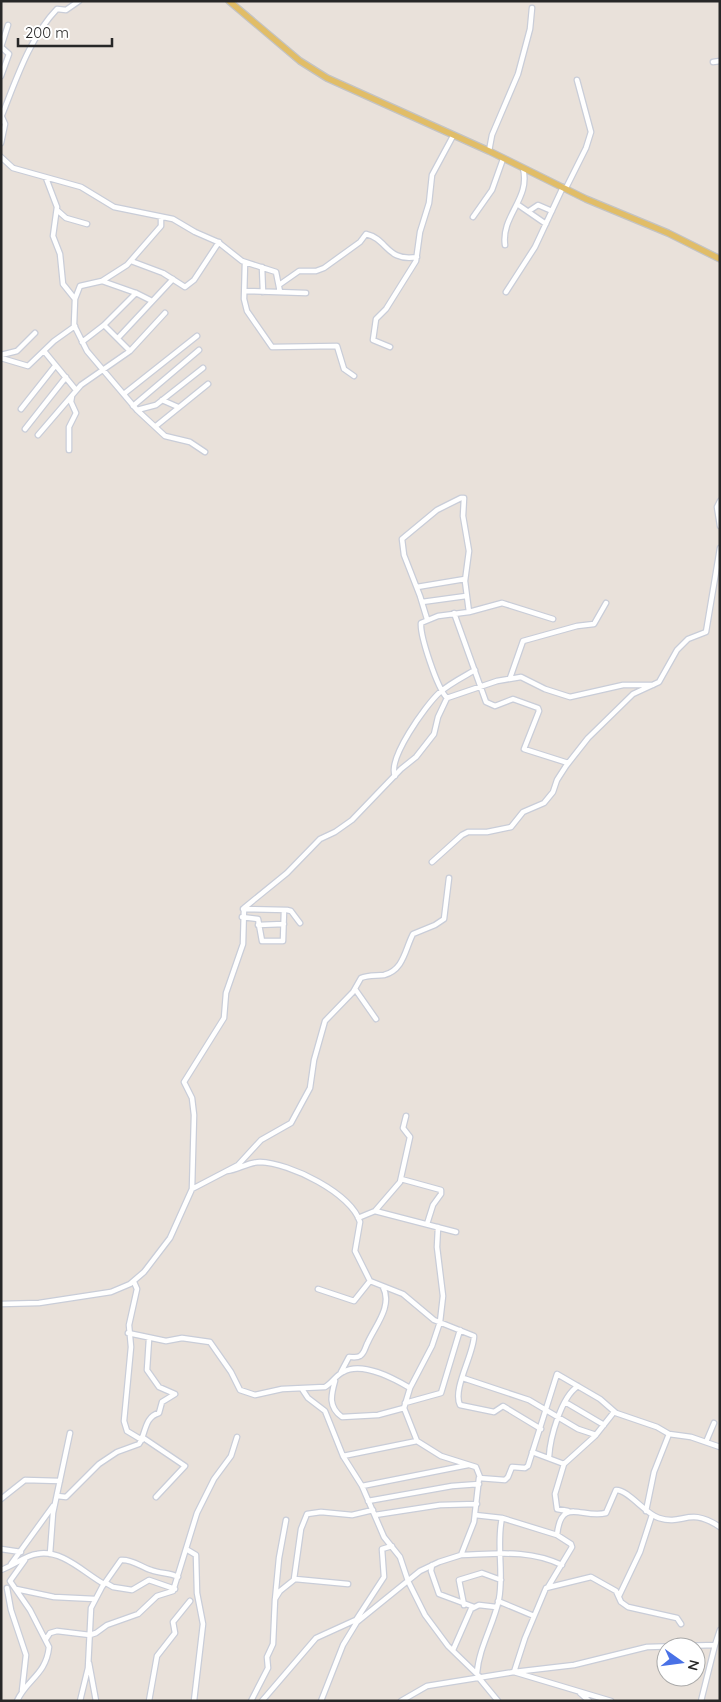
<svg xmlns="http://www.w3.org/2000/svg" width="721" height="1702" font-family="Quicksand,sans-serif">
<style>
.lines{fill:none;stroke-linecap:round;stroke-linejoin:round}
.minor-casing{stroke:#c9cdd8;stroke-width:7}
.major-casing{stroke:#c3c3c3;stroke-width:8}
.minor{stroke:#fff;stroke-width:4.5}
.major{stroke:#e1bd67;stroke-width:5.5}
</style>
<rect width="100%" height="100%" fill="#e9e1da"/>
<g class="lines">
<defs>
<path id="minor" d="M 1,47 L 9,54 L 1,76
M 1,47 L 8,25
M 713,62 L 720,61
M 1,115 L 5,124 L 1,143
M 2,115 C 16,80 30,37 57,9 L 66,10 L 79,1
M 489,151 L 492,135 L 518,74 L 530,29 L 532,8
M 1,157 L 13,168 L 81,187 L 114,207 L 173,219 L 195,232 L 218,242 L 242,261 L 276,272 L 280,292
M 46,178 L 57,207 L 53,236 L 60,254 L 63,284 L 75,299 L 74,325 L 87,351 L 137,410 L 165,436 L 190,442 L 205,452
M 566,188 L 586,148 L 591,132 L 577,80
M 517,204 L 546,224
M 57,210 L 66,218 L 87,224
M 529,211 L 538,205 L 552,211
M 473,217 L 492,190 L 503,159
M 505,245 C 501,215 531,199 523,168
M 131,261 L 163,273 L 185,287 L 194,280 L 219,242
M 245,262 L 244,299 L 247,311 L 272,347 L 337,346 L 344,369 L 354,376
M 262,267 L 263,292
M 102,281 L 136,293 L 152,301
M 279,285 L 299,271 L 316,271 L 324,268 L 360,242 L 366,234 C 388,239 386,262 417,257
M 245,291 L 306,293
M 506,292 L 535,247 L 563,187
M 75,299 L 80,286 L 102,281 L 127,265 L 161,226 L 161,217
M 104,325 L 130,351
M 118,338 L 173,279
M 82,342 L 104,325 L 136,293
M 390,347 L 373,340 L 376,319 L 386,309 L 416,261 L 420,232 L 429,203 L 432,175 L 453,136
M 44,351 L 76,390
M 1,355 L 17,351 L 35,333
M 1,358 L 28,366 L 54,341 L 75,326
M 125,393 L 197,336
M 162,400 L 178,407
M 133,406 L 199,350
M 21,409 L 55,366
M 137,410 L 156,405 L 203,368
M 156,426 L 208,384
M 25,429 L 66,377
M 38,435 L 81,385 L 130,351 L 165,313
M 69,450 L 69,427 L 76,413 L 71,402 L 72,396
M 720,501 L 717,507 L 720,526
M 417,587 L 465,579
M 422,602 L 466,596
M 454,613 L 486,702 L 495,706 L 513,699 L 538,708 L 539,711 L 524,749 L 568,763
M 427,619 L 420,596 L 404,555 L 402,539 L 437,510 L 461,498 L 464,498 L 463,516 L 469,551 L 465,581 L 469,612
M 510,678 L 523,641 L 577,626 L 594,624 L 606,603
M 447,698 C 437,688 420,636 421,623 L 438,616 L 469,612 L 502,603 L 553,619
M 395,776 C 387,759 426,705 439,693 C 449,684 463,677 475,670
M 432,862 L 462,835 L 468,832 L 487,832 L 511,827 L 523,812 L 544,803 L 553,792 L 557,780 L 566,766 L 588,738 L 633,694 L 659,682 L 677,650 L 688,639 L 706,632 L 720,548
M 243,909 L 287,910 L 291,911 L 300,923
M 242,917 L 258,919 L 262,941 L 283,941 L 284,910
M 258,925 L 284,924
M 355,989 L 376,1019
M 227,1171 C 238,1170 248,1162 260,1162 C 290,1163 351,1193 360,1222 L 355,1251 L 370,1281 L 403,1294 L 434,1320 L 474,1336 C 474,1354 452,1389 460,1405 L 494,1412 L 503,1406 L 541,1429
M 401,1179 L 441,1190 L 441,1194 L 433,1205 L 427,1224
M 192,1189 L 238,1165 L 261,1140 L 291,1123 L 310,1088 L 314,1060 L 325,1021 L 353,992 L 361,978 C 368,975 376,976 384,975 C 404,970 405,949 413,934 L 435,925 L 444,919 L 449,878
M 375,1211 L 456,1232
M 358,1218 L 375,1211 L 400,1182 L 410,1137 L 403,1128 L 406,1116
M 438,1227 L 437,1247 L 443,1296 L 440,1322 L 432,1346 L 410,1388 L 404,1408 L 417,1441 L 441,1456 L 476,1467 L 480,1477
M 134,1282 L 137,1289 L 129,1325 L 131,1347 L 124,1421 L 127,1431 L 142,1440
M 318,1289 L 354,1301 L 370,1281
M 1,1304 L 39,1303 L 111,1292 L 130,1284 L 144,1272 L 170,1238 L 192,1189 L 194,1115 L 192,1098 L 184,1082 L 224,1018 L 226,993 L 243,944 L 244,908 L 287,873 L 320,839 L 335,832 L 352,820 L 401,769 L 416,757 L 434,734 L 438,717 L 447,698 L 497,681 L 521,677 L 545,689 L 570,697 L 623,685 L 653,685
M 128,1333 L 166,1341 L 182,1338 L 210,1342 L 231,1372 L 240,1390 L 255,1395 L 282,1389 L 325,1387 C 332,1383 336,1375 343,1372 C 362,1361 393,1378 410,1388
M 341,1372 L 349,1357 C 353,1357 357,1358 360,1356 C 365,1353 365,1347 368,1342 C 375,1326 393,1306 383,1287
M 463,1378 L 529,1400 L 578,1429 L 596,1435
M 335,1381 C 331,1395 328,1407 342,1417 L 378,1415 L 404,1408
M 302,1389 L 308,1398 L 325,1411 L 343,1456 L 362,1486 L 384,1537 L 400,1557 L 408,1581 L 425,1615 L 448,1646 L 481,1678
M 565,1402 L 604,1425
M 405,1403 L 441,1393 L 460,1330
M 142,1437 L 185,1466 L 156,1497
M 706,1442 L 714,1423
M 532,1452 L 564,1464
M 343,1456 L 417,1441
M 549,1457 C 550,1438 561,1397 578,1386
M 362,1486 L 468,1465
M 57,1496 L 66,1497 L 99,1464 L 117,1452 L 139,1444 C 146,1434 144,1417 159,1413 L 162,1402 L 175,1394 L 159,1387 L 147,1370 L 149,1339
M 1,1499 L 25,1480 L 60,1481
M 368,1501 L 452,1486 L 479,1484
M 568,1511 L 557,1509 L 555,1494 L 564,1464 L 595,1436 L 614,1412
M 646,1511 L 654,1472 L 669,1434
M 375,1515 L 440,1505 L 477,1504
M 475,1515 L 502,1518 L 557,1535
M 1,1549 L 21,1552
M 186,1549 L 196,1555 L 197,1593 L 203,1624 L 194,1701
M 50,1554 L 53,1513 L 70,1433
M 461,1555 C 497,1554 528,1549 562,1565
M 11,1564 L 53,1506
M 432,1565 L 431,1571 L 439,1594 L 474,1607
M 1,1570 C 13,1566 26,1555 37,1554 C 62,1549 84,1573 104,1584
M 294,1579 L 301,1529 L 307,1514 L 321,1512 L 352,1515 L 373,1510
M 106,1583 L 113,1587 L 132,1590 L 149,1580 L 175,1589
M 548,1587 L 572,1547 L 571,1544 L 557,1535 C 561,1496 582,1519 606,1513 L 616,1490 C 629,1490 645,1514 659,1518 C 684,1526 688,1506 720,1527
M 7,1588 L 11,1610 L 26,1655 L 22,1691
M 16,1589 L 54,1597 L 95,1599
M 619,1596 L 640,1552 L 652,1515
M 275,1600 L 279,1558 L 286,1520
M 498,1601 L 534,1616
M 464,1605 L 459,1580 L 482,1573 L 501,1580
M 356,1620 L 384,1577 L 382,1549 L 392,1546
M 46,1639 L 50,1633 L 57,1631 L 90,1635 L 96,1633 L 107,1625 L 138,1614 L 157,1596 L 173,1591 L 197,1513 L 214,1479 L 231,1456 L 237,1437
M 453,1650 L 471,1609 L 479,1605 L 496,1607
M 89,1663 L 96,1701
M 477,1673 C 479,1647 494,1624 499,1599 C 504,1572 496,1544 502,1518
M 479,1678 L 498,1701
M 580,1693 L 589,1701
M 17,1701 C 27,1679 46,1675 49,1647 L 30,1610 L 10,1581 L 25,1560
M 80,1701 L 88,1668 L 91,1608 L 102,1587 L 121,1560 C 132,1559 141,1567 151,1570 C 161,1574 169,1572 178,1577
M 149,1701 L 157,1656 L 175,1633 L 173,1622 L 190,1601
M 251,1701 L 268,1668 L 267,1657 L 273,1644 L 275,1599 L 280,1591 L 295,1579 L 348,1584
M 262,1701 L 316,1638 L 360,1618
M 321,1701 L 343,1645 L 357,1622 L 420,1571 L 439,1562 L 461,1555 L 474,1522 L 479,1478 L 505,1480 L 508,1477 L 512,1467 L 525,1468 L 528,1466 L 557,1374 L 600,1399 L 616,1413 L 657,1427 L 669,1434 L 691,1437 L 720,1447
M 401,1701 L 427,1686 L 514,1672 L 574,1665 L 647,1647 L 715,1645 L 720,1630
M 611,1701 L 514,1672 L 525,1638 L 546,1588 L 591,1577 L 616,1591 L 621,1602 L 628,1607 L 677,1618 L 681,1624
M 701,1701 L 715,1645"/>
<path id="major" d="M 229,1 L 300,61 L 327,78 L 489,151 L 586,199 L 668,233 L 720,259"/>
</defs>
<use href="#minor" class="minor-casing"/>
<use href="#major" class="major-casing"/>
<use href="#minor" class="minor"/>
<use href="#major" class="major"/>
</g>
<rect width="721" height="1702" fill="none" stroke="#272727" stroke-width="5"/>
<g transform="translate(681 1662) rotate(104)"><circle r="24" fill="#ffffff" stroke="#a9a9a9"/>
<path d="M0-4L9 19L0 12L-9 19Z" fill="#4971e6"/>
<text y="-8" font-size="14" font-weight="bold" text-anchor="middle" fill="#272727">N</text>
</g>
<path d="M18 38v8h94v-8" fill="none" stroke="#272727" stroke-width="2.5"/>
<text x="25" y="38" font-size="15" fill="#272727" stroke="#ffffff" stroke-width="4" paint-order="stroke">200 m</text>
</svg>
